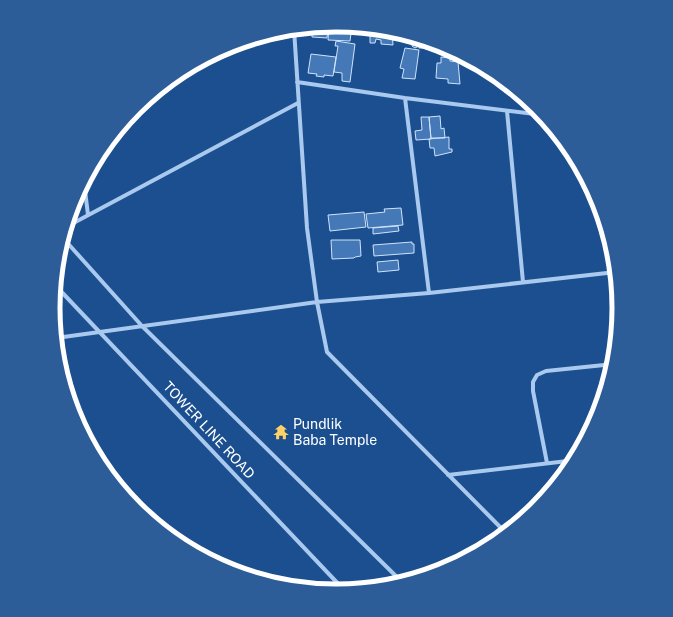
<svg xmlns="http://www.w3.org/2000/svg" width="673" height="617" font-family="'Public Sans',sans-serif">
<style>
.building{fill:#4478b7;stroke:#cfe3fa}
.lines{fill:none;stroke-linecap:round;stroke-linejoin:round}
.minor{stroke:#a9c9ee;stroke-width:4}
.labels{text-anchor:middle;stroke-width:4;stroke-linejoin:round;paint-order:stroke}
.poi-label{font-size:14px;fill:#fff;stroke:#1b4f8f;text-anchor:start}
.street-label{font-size:14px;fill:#fff;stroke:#1b4f8f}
.rim{fill:none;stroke:#fff;stroke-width:5}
</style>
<rect width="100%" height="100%" fill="#1b4f8f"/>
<path class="building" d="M 337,25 L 352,26 L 350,41 L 328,40 L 329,26 Z
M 328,26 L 327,38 L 312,37 L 312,33 L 308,33 L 308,28 Z
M 370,28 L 392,30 L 393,45 L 381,44 L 381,40 L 376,39 L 375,43 L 370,43 Z
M 413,37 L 425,41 L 424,48 L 419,48 L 419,46 L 415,48 L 412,46 Z
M 336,41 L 355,44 L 350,82 L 342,81 L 342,73 L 334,72 L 338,46 L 335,46 Z
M 426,41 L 436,44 L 436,48 L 425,49 Z
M 436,44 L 445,47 L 454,51 L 440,50 L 436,47 Z
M 405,48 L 419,50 L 415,79 L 402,78 L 404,69 L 400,68 Z
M 311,54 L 336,57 L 333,76 L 324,75 L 324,77 L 316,76 L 317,74 L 308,73 Z
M 441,57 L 450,58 L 450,61 L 458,62 L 460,84 L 448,83 L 448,79 L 436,78 L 437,63 L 441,63 Z
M 440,116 L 441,129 L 444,128 L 445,138 L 431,138 L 429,117 Z
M 421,117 L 429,117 L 431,139 L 416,140 L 415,131 L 422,130 Z
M 449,137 L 449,149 L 452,149 L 452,152 L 435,156 L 434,148 L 430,148 L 429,139 Z
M 401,208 L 403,225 L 368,228 L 366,214 L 385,212 L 384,209 Z
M 364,212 L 366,227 L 330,231 L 328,215 Z
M 398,226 L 399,231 L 373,234 L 373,228 Z
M 331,240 L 360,240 L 361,256 L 355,257 L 354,258 L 332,259 Z
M 412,242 L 412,244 L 414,244 L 414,253 L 374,256 L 373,245 Z
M 398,260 L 399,270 L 378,272 L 377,262 Z"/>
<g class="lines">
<path class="minor" d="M 294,29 L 307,228 L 317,302 L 327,352 L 507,534
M 297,82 L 405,98 L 543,115
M 405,98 L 429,293
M 507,111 L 523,282
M 84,182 L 88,215
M 66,227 L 298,103
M 63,238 L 142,326 L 403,583
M 55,285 L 345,591
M 56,338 L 317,302 L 429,293 L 616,272
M 547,463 L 533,391 L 533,382 L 537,375 L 546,371 L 614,364
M 448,475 L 576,460
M 310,589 L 423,577"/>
</g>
<defs>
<symbol id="temple-bare" viewBox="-9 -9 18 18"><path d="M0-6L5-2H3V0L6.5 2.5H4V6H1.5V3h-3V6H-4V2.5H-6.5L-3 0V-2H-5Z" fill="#ffd166" stroke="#1b4f8f" stroke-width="2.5" paint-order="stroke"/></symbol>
</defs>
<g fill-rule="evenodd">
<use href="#temple-bare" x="270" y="421" width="22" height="22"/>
</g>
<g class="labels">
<g class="poi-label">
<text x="293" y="429">Pundlik<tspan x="293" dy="16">Baba Temple</tspan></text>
</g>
<g class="street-label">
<text transform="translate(209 430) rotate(47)" y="5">TOWER LINE ROAD</text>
</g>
</g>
<path d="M0 0H673V617H0ZM60 308a276 276 0 1 1 552 0a276 276 0 1 1-552 0Z" fill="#2d5d98" fill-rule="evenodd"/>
<path class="rim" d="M60 308a276 276 0 1 1 552 0a276 276 0 1 1-552 0Z"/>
</svg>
